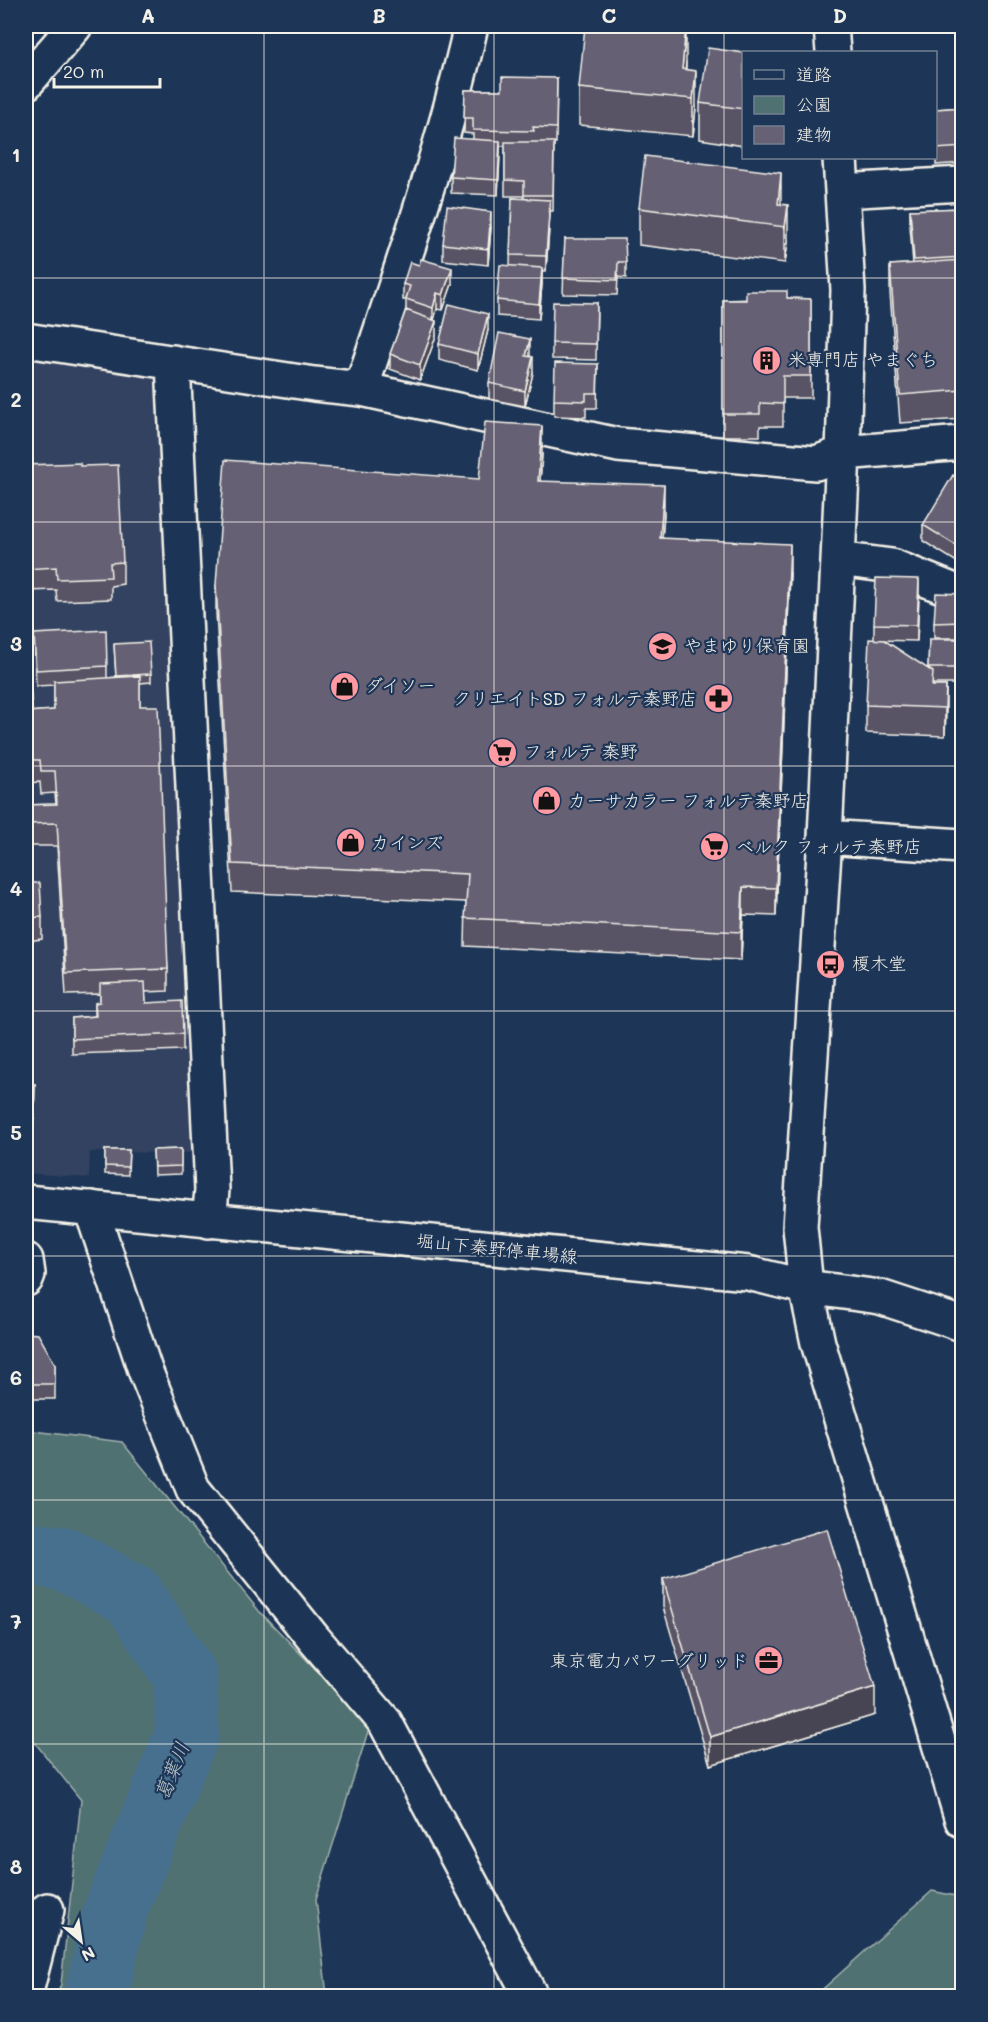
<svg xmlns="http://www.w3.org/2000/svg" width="988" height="2022" font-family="Mali,'Klee One',sans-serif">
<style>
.built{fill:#334260}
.green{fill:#4f7171;stroke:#a2b1ac;stroke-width:1.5}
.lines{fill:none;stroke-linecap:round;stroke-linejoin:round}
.river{stroke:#47708e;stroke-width:64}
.minor-casing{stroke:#f4f1e8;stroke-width:38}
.major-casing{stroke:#f4f1e8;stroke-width:38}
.minor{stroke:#1d3557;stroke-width:33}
.major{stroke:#1d3557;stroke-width:33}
.wall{fill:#585365;stroke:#f4f1e8;stroke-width:1.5}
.shaded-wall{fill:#474452;stroke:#f4f1e8;stroke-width:1.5}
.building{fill:#666175;stroke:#f4f1e8;stroke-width:1.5}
.grid{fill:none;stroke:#f4f1e8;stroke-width:1.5;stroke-opacity:0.55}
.labels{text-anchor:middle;stroke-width:4.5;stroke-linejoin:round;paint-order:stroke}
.poi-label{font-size:18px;fill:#f4f1e8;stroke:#1d3557;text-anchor:start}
.street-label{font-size:18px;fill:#f4f1e8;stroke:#1d3557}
.water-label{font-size:20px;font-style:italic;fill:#b7c4c8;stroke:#1d3557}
.neatline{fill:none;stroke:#f4f1e8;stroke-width:2}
.grid-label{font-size:20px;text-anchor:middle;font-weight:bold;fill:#f4f1e8}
</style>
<rect width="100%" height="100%" fill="#1d3557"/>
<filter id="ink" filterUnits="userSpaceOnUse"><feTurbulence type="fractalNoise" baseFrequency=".0167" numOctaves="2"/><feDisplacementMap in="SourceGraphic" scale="12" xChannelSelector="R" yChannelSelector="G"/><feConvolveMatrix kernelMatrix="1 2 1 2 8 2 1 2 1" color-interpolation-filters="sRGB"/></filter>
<g filter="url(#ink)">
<path class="built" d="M 26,347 L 153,372 L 162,383 L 196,1153 L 90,1152 L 89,1178 L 26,1173 Z"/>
<path class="green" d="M 26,1430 L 122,1442 L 259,1611 L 370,1725 L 316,1899 L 327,1996 L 57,1996 L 61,1984 L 81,1800 L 28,1734 L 26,1735 Z
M 932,1891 L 955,1896 L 962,1917 L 962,1996 L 815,1996 Z"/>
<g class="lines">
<path class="river" d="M 26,1553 L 65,1559 L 132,1595 L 185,1675 L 187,1734 L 116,1909 L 96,1996"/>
<defs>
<path id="minor" d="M 831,26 L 833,52
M 26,83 L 75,26
M 840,158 L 848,290 L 843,453 L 825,837 L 800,1227 L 806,1287 L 818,1343 L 962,1820
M 842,191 L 962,184
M 26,340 L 314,384 L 361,389 L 618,445 L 816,463 L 843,453 L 962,443
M 173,362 L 212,1190 L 209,1221
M 361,389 C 401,269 443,149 471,26
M 838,559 L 892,566 L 962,594
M 825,837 L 962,846
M 91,1208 L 145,1370 L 193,1489 L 314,1639 L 385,1722 L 531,1996
M 26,1260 L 28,1274 L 26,1279
M 26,1992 L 47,1910"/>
<path id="major" d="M 26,1202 L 748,1273 L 806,1287 L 880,1297 L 962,1324"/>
</defs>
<use href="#minor" class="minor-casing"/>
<use href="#major" class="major-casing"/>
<use href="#minor" class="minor"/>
<use href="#major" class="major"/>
</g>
<path class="wall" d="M 744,53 L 744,146 L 700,139 L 700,103 Z
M 686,62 L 686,70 L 696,107 L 693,136 L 579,125 L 579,88 Z
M 557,78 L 556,143 L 554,143 L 553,211 L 550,211 L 546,271 L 542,271 L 542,284 L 539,319 L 497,316 L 497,300 L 510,266 L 512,198 L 524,199 L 524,196 L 505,196 L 505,146 L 500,146 L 498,195 L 451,193 L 451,177 L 473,140 L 473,134 L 464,133 L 465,90 L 502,90 Z
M 963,107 L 963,163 L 936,165 L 936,109 Z
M 781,204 L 788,242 L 785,263 L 639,245 L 639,208 Z
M 963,208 L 963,419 L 900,423 L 890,293 L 890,265 L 913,264 L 910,226 L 910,210 Z
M 491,227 L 488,265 L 443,260 L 443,244 Z
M 565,239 L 626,262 L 626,278 L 618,277 L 617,295 L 563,294 Z
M 403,284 L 452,284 L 443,310 L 437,309 L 434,320 L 436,336 L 420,380 L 390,369 L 390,354 L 406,311 L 406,300 L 403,300 Z
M 787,298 L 811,299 L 811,398 L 783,398 L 783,426 L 760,426 L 760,436 L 723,436 L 723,300 Z
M 597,303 L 596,360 L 552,359 L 552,343 Z
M 488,330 L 478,370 L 439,360 L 439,344 Z
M 530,356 L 533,373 L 525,406 L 489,399 L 489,383 Z
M 598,364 L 597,408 L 586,408 L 586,417 L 554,416 L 554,400 Z
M 542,454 L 540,481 L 664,513 L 662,538 L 790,573 L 776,916 L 743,915 L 741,960 L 465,946 L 466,902 L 232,892 L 216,613 L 216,585 Z
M 26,465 L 80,466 L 123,562 L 123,584 L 111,586 L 111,599 L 57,601 L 56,590 L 26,591 Z
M 963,480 L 963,559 L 960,564 L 923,541 L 923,525 Z
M 963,594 L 963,638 L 934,638 L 934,623 Z
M 919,595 L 917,641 L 876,640 L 928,669 L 929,639 L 961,655 L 960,684 L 933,684 L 933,686 L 946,686 L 945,736 L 866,733 L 866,705 L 874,640 L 874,624 Z
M 34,634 L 107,666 L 107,678 L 116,677 L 114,644 L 151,674 L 151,682 L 140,683 L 140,706 L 168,969 L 168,991 L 145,992 L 146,1003 L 183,1034 L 183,1050 L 72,1054 L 72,1018 L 95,1016 L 95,1003 L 100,1002 L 100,994 L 66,995 L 57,846 L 26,846 L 26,805 L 56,804 L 55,793 L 41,794 L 40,782 L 26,783 L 26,694 L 32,712 L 54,710 L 54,685 L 36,686 Z
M 26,883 L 42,917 L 42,939 L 26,941 L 28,1005 L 26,1005 Z
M 26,1083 L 35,1084 L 34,1120 L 26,1120 Z
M 181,1149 L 181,1174 L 154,1175 L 153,1150 Z
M 105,1150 L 129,1150 L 128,1175 L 105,1174 Z
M 26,1333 L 55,1364 L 55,1399 L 26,1399 Z
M 663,1579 L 875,1715 L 710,1765 L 663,1607 Z"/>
<path class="shaded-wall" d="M 686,26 L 686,62 L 683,98 L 682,69 Z
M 696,71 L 696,107 L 693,136 L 693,99 Z
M 500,141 L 500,157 L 498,195 L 498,180 Z
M 781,173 L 781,209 L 778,204 Z
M 550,200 L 550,216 L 546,271 L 546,256 Z
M 788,205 L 788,242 L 785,263 L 785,227 Z
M 491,212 L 491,227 L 488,265 L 488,249 Z
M 452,268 L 452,284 L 443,310 L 443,295 Z
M 542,268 L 542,284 L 539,319 L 539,304 Z
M 437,293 L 437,309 L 433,323 L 433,308 Z
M 488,314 L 488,330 L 478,370 L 478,354 Z
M 436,321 L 436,336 L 420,380 L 420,365 Z
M 530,339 L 530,355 L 526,371 L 526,356 Z
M 533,357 L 533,373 L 525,406 L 525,391 Z
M 542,426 L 542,454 L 538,509 L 538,481 Z
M 664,485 L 664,513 L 660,566 L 660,538 Z
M 790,544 L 790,573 L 776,916 L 776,888 Z
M 963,544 L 963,559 L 960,564 L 960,548 Z
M 919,579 L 919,595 L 917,641 L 917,625 Z
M 946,686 L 946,715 L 945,736 L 945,708 Z
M 743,887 L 743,915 L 741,960 L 741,932 Z
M 875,1687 L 875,1715 L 710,1765 L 710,1737 Z"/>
<path class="building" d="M 585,26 L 686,26 L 682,69 L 696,71 L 693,99 L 579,88 Z
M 708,48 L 744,53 L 744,109 L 700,103 Z
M 502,77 L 557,78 L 556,128 L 533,127 L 534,131 L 473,130 L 473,118 L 464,118 L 465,90 L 502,90 Z
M 963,107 L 963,147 L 936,149 L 936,109 Z
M 454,138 L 500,141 L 498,180 L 451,177 Z
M 505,142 L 554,142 L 553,195 L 524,195 L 524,181 L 505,180 Z
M 645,156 L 781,173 L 778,204 L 788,205 L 785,227 L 639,208 Z
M 512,198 L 550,200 L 546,256 L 510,255 Z
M 447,206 L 491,212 L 488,249 L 443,244 Z
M 963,208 L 963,257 L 914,260 L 910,210 Z
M 565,239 L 625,239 L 626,262 L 618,262 L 617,280 L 563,278 Z
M 421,259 L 452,268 L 443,295 L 437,293 L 433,308 L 406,299 L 410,286 L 403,284 L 410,262 L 419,265 Z
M 963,260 L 963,390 L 900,395 L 890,265 Z
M 500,265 L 542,268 L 539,304 L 497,300 Z
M 746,291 L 787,291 L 787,298 L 811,299 L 811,376 L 783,376 L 783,404 L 760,403 L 760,414 L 723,414 L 723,300 L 746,300 Z
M 553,302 L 597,303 L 596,344 L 552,343 Z
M 449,304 L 488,314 L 478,354 L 439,344 Z
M 406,310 L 436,321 L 420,365 L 390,354 Z
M 499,333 L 530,339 L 526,356 L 533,357 L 525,391 L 489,383 Z
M 555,363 L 598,364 L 597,393 L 586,393 L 586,401 L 554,400 Z
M 485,422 L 542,426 L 538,481 L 664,485 L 660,538 L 790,544 L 776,888 L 743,887 L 741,932 L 465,918 L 468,874 L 232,864 L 216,585 L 225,460 L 479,479 Z
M 80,463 L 80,466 L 118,465 L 123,562 L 110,563 L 111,577 L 57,579 L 56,567 L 26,569 L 26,465 Z
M 953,475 L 963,480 L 963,544 L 960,548 L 923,525 Z
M 876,578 L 919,579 L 917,625 L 874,624 Z
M 936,593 L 963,594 L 963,622 L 934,623 Z
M 106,630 L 107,666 L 36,670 L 34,634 Z
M 869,639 L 884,640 L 933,672 L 932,686 L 946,686 L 945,708 L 866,705 Z
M 929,639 L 961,639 L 960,668 L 928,668 Z
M 149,642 L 151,674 L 116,676 L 114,644 Z
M 140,676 L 140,706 L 158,706 L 168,969 L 66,973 L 57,823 L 26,824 L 26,805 L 57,804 L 55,771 L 41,771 L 40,760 L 26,760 L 26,712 L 54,710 L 54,681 Z
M 31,693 L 32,712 L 26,712 L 26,694 Z
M 26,883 L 40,883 L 42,917 L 26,918 Z
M 26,932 L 28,983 L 26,983 Z
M 145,982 L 146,1003 L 182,1001 L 183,1034 L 72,1039 L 72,1018 L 96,1016 L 95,1003 L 100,1002 L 100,984 Z
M 26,1083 L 35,1084 L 34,1112 L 26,1112 Z
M 181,1149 L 181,1166 L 154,1167 L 153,1150 Z
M 105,1150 L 129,1150 L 128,1167 L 105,1166 Z
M 26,1333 L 38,1334 L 55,1364 L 55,1384 L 26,1384 Z
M 827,1529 L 875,1687 L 710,1737 L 663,1579 Z"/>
</g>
<path class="grid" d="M 264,26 L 264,1996M 494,26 L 494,1996M 724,26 L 724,1996M 26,278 L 962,278M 26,522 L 962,522M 26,766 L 962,766M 26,1011 L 962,1011M 26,1256 L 962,1256M 26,1500 L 962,1500M 26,1744 L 962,1744"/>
<defs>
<symbol id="building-disc" viewBox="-11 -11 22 22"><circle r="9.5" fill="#ff9aa2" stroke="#1d3557"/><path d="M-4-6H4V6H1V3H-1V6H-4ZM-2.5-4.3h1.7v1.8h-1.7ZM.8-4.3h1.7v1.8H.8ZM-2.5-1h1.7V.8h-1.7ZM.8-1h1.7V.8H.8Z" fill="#111"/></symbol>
<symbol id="school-disc" viewBox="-11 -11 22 22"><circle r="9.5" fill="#ff9aa2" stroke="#1d3557"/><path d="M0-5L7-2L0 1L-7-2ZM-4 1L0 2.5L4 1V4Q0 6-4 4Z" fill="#111"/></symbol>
<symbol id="shop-disc" viewBox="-11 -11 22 22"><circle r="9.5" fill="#ff9aa2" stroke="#1d3557"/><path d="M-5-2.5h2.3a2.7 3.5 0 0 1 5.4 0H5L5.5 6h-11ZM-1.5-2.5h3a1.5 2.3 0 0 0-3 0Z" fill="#111"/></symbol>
<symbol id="pharmacy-disc" viewBox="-11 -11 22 22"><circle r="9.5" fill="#ff9aa2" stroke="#1d3557"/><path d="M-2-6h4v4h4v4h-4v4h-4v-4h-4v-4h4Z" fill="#111"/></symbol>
<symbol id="supermarket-disc" viewBox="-11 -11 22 22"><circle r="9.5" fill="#ff9aa2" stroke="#1d3557"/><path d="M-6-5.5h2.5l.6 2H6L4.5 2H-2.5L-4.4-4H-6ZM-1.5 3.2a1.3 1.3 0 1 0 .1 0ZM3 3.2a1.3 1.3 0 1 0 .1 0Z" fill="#111"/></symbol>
<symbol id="bus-disc" viewBox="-11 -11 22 22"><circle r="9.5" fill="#ff9aa2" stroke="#1d3557"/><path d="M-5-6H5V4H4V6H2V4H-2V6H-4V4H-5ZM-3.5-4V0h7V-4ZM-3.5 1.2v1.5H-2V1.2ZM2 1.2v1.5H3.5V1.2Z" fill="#111"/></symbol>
<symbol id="office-disc" viewBox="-11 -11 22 22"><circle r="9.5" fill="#ff9aa2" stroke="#1d3557"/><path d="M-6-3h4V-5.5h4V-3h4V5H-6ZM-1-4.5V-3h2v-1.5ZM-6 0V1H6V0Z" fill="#111"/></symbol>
</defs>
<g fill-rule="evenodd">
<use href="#building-disc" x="750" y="344" width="33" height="33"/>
<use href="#school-disc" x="646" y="630" width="33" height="33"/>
<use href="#shop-disc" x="328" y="670" width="33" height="33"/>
<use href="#pharmacy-disc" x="702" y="682" width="33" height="33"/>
<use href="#supermarket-disc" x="486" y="736" width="33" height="33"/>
<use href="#shop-disc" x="530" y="784" width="33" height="33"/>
<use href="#shop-disc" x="334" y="826" width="33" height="33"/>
<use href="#supermarket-disc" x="698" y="830" width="33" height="33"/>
<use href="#bus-disc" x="814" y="948" width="33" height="33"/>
<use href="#office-disc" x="752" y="1644" width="33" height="33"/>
</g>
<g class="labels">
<g class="poi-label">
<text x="788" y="366">米専門店 やまぐち</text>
<text x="684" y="652">やまゆり保育園</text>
<text x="365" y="692">ダイソー</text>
<text x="697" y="705" text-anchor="end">クリエイトSD フォルテ秦野店</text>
<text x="524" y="758">フォルテ 秦野</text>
<text x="568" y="807">カーサカラー フォルテ秦野店</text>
<text x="371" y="849">カインズ</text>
<text x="736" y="853">ベルク フォルテ秦野店</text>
<text x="852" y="970">榎木堂</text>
<text x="748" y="1667" text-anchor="end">東京電力パワーグリッド</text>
</g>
<g class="street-label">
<text transform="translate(497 1249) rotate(6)" y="6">堀山下秦野停車場線</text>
</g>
<g class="water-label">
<text transform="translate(172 1771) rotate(-68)" y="7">葛葉川</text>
</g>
</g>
<rect width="988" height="2022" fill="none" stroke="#1d3557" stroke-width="66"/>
<rect x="742" y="51" width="195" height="108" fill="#1d3557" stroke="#738091" stroke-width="1.5"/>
<rect x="754" y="70" width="30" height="9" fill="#1d3557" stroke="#738091" stroke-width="1.5"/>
<text x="796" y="81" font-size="18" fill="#f4f1e8">道路</text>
<rect x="754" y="96" width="30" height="18" fill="#4f7171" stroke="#738091" stroke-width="1.5"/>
<text x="796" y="111" font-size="18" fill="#f4f1e8">公園</text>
<rect x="754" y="126" width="30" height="18" fill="#666175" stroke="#738091" stroke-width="1.5"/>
<text x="796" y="141" font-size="18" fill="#f4f1e8">建物</text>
<g transform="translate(81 1941) rotate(151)" stroke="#1d3557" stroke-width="4.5" paint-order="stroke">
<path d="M0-4.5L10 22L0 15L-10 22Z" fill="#f4f1e8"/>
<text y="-9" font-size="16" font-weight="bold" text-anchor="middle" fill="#f4f1e8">N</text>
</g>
<path d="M54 78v9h106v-9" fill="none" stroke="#f4f1e8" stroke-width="3"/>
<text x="63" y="78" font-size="18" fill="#f4f1e8" stroke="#1d3557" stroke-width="4.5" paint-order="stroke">20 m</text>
<rect x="33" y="33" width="922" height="1956" class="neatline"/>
<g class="grid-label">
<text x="148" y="23">A</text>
<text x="379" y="23">B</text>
<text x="609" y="23">C</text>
<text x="840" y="23">D</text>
<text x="16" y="162">1</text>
<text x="16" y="407">2</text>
<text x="16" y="651">3</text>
<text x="16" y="896">4</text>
<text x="16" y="1140">5</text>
<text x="16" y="1385">6</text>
<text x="16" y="1629">7</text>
<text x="16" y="1874">8</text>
</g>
</svg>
